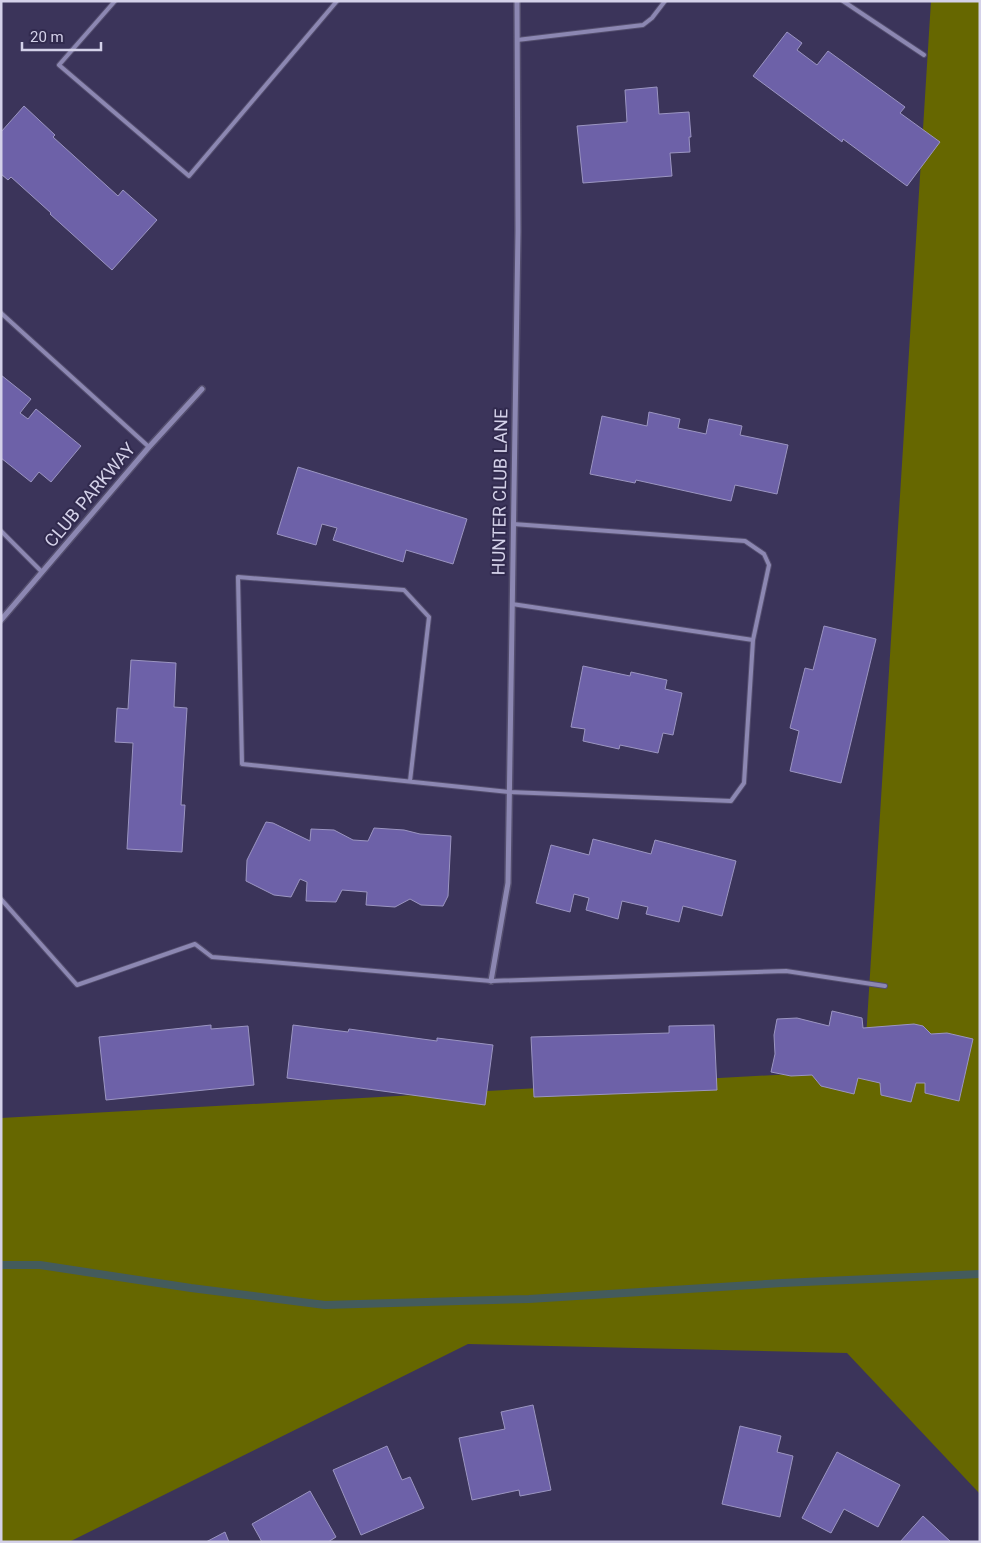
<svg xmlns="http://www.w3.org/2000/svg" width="981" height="1543" font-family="Roboto,sans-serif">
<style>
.forest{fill:#666700}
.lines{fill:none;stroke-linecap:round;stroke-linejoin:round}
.stream{stroke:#445b5c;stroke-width:8}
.building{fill:#6d61a8;stroke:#9b95c1}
.lane-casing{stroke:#544e6e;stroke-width:6}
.street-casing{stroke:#544e6e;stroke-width:8}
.lane{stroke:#8c87b2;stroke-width:4}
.street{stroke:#8c87b2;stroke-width:5}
.labels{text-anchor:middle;stroke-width:4;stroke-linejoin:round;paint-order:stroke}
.street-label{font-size:18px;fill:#d4d1e9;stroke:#312a4e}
</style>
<rect width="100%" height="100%" fill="#3b345a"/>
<path class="forest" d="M 931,1 L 980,1 L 980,1494 L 847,1353 L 468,1344 L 69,1542 L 1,1542 L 1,1118 L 864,1070 Z"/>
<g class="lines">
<path class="stream" d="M 1,1265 L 40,1265 L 191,1288 L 325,1305 L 529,1299 L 782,1283 L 980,1274"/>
</g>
<path class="building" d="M 787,32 L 802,43 L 797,50 L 817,65 L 828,51 L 905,107 L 900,113 L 940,142 L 907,186 L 843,139 L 842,142 L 753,76 Z
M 657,87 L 659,114 L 689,112 L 691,137 L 689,137 L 690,152 L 670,153 L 672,176 L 583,183 L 577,126 L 627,122 L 625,90 Z
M 24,106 L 55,135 L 53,137 L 118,196 L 123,190 L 157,220 L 112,270 L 50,214 L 51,213 L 11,177 L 8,180 L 1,174 L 1,132 Z
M 1,375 L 31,399 L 20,413 L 28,419 L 36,409 L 81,446 L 51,482 L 39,472 L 31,482 L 1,458 Z
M 649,412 L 680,419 L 678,428 L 706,434 L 709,419 L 742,426 L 740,435 L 788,445 L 777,494 L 735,485 L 731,501 L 636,480 L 635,483 L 590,474 L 602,416 L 647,426 Z
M 298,467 L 467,519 L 453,564 L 406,550 L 403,562 L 333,540 L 337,528 L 322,524 L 316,545 L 277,534 Z
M 824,626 L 876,639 L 841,783 L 790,771 L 799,731 L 790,728 L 805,668 L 813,670 Z
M 131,660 L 176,663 L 174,707 L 187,708 L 181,805 L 185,805 L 182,852 L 127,849 L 133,743 L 115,742 L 117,708 L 128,709 Z
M 583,666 L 630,676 L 631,672 L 667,680 L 665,689 L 682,693 L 673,735 L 663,733 L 658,753 L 620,745 L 619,749 L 583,741 L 585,729 L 571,727 Z
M 266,822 L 273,823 L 310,841 L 311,829 L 334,830 L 353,840 L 368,841 L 374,828 L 404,830 L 420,834 L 451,836 L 448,896 L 443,906 L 421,905 L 410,899 L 395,907 L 366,905 L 367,892 L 342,890 L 336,902 L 306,901 L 307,882 L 300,879 L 291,897 L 274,895 L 246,881 L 247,860 Z
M 593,839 L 651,854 L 655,840 L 736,861 L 722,916 L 683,906 L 679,922 L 646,914 L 648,907 L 622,901 L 618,919 L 586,910 L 589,898 L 574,894 L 570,912 L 536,903 L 551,845 L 589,855 Z
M 832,1011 L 862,1018 L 863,1028 L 914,1024 L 923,1026 L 931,1034 L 947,1033 L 973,1039 L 959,1101 L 925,1093 L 925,1083 L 916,1083 L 911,1102 L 881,1095 L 880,1083 L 858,1078 L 854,1094 L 821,1086 L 812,1075 L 791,1076 L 771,1072 L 775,1054 L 774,1035 L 777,1019 L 797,1018 L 829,1026 Z
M 211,1025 L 211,1029 L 248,1026 L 254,1085 L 106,1100 L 99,1037 Z
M 293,1025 L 348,1032 L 349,1029 L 437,1041 L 437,1038 L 493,1045 L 485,1105 L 287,1078 Z
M 714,1025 L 717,1090 L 534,1097 L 531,1037 L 669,1033 L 669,1026 Z
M 533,1405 L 551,1490 L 520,1496 L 519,1490 L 472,1500 L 459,1438 L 505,1429 L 501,1412 Z
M 740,1426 L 781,1436 L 777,1452 L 793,1456 L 780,1517 L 722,1504 Z
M 387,1446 L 402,1480 L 410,1477 L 424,1508 L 361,1535 L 333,1470 Z
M 837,1452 L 900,1485 L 878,1527 L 844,1509 L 831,1533 L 802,1518 Z
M 310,1491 L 336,1537 L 328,1542 L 262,1542 L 252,1524 Z
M 923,1516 L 951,1542 L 900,1542 Z
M 225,1532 L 229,1542 L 206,1542 Z"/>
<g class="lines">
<defs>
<path id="lane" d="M 115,1 L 59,65 L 189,176 L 337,1
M 843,1 L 924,55
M 517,40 L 643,25 L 652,18 L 665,1
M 1,313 L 149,447
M 1,531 L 42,572
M 512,604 L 753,640
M 410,781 L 429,617 L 404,590 L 238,577 L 242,764 L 509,792 L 731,801 L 744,783 L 753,640 L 769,565 L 764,554 L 745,541 L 513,524
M 1,899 L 77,985 L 195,944 L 212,957 L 491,981 L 786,971 L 885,986"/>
<path id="street" d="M 1,620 L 149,447 L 202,389
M 491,981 L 508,883 L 518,231 L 517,1"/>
</defs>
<use href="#lane" class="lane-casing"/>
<use href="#street" class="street-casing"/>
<use href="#lane" class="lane"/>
<use href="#street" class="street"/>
</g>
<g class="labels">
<g class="street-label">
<text transform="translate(500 492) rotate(-89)" y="6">HUNTER CLUB LANE</text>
<text transform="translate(90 495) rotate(-50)" y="6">CLUB PARKWAY</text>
</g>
</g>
<rect width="981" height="1543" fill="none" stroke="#d4d1e9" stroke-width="5"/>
<path d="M22 42v8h79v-8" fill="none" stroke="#d4d1e9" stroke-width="2.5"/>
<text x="30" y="42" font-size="15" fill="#d4d1e9" stroke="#312a4e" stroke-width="4" paint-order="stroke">20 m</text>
</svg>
